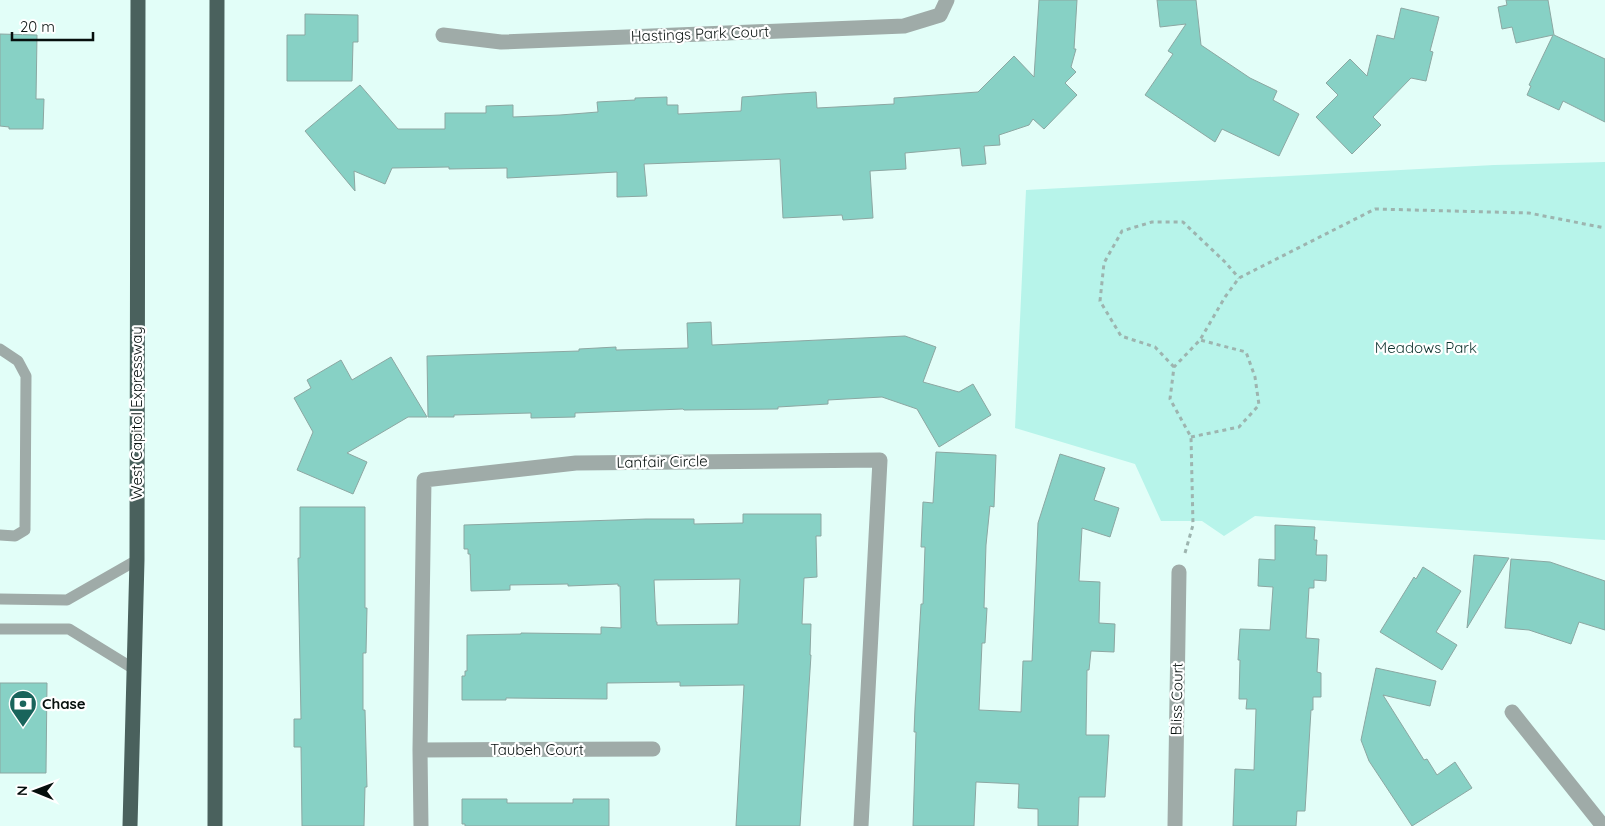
<svg xmlns="http://www.w3.org/2000/svg" width="1605" height="826" font-family="Quicksand,sans-serif">
<style>
.green{fill:#b7f4ea}
.building{fill:#87d1c5;stroke:#8ca7a2;fill-rule:evenodd}
.lines{fill:none;stroke-linecap:round;stroke-linejoin:round}
.path{stroke:#9db4af;stroke-width:3;stroke-dasharray:4 4;stroke-linecap:butt}
.service{stroke:#9faba8;stroke-width:11}
.minor{stroke:#9faba8;stroke-width:15}
.trunk{stroke:#4a615d;stroke-width:15}
.labels{text-anchor:middle;stroke-width:4.5;stroke-linejoin:round;paint-order:stroke}
.street-label{font-size:15px;fill:#060f0d;stroke:#fff}
.park-label{font-size:15px;fill:#0f342f;stroke:#fff}
.poi-label{font-size:15px;font-weight:bold;fill:#060f0d;stroke:#fff;text-anchor:start}
</style>
<rect width="100%" height="100%" fill="#e2fef8"/>
<path class="green" d="M 1605,162 L 1605,540 L 1255,516 L 1224,536 L 1202,521 L 1161,521 L 1135,464 L 1015,428 L 1026,190 L 1494,165 Z"/>
<path class="building" d="M 1039,0 L 1077,0 L 1074,49 L 1076,49 L 1071,67 L 1076,72 L 1065,83 L 1077,95 L 1044,129 L 1033,119 L 1029,125 L 999,135 L 1000,145 L 984,146 L 986,164 L 962,166 L 960,148 L 905,153 L 906,169 L 870,171 L 873,218 L 843,220 L 842,215 L 783,218 L 780,159 L 644,164 L 647,196 L 617,197 L 617,172 L 507,178 L 507,168 L 449,169 L 449,167 L 392,168 L 385,184 L 354,171 L 355,191 L 305,131 L 360,85 L 398,129 L 445,129 L 445,113 L 486,113 L 486,106 L 513,105 L 513,117 L 560,115 L 598,112 L 597,102 L 635,100 L 635,98 L 667,97 L 667,105 L 678,105 L 678,114 L 741,111 L 742,97 L 782,94 L 816,92 L 817,108 L 894,104 L 894,98 L 978,92 L 1014,56 L 1034,77 Z
M 1157,0 L 1196,0 L 1201,45 L 1250,78 L 1277,91 L 1273,100 L 1299,114 L 1279,156 L 1222,129 L 1215,142 L 1145,95 L 1173,54 L 1168,51 L 1186,24 L 1160,27 Z
M 1506,0 L 1548,0 L 1554,35 L 1605,59 L 1605,122 L 1563,101 L 1559,110 L 1527,95 L 1531,86 L 1529,85 L 1553,35 L 1516,43 L 1512,27 L 1502,29 L 1498,7 L 1507,5 Z
M 1401,8 L 1439,17 L 1430,51 L 1433,52 L 1426,81 L 1411,78 L 1373,117 L 1381,125 L 1352,154 L 1316,117 L 1338,95 L 1326,83 L 1350,59 L 1367,76 L 1377,35 L 1394,39 Z
M 305,14 L 358,15 L 358,42 L 353,42 L 352,81 L 287,81 L 287,35 L 305,35 Z
M 0,34 L 37,35 L 36,99 L 44,99 L 43,129 L 9,129 L 9,127 L 0,126 Z
M 711,322 L 712,345 L 905,336 L 936,347 L 923,382 L 959,392 L 973,384 L 991,415 L 939,447 L 917,409 L 882,397 L 828,400 L 828,404 L 778,407 L 778,409 L 684,410 L 683,409 L 575,413 L 575,417 L 531,418 L 531,413 L 454,415 L 454,417 L 428,417 L 427,356 L 579,351 L 579,349 L 616,347 L 616,350 L 688,348 L 687,323 Z
M 391,357 L 427,417 L 408,417 L 347,453 L 367,462 L 353,494 L 297,470 L 313,432 L 294,398 L 311,388 L 307,380 L 341,360 L 352,380 Z
M 936,452 L 996,455 L 994,507 L 990,506 L 986,545 L 984,608 L 987,608 L 985,643 L 982,643 L 979,710 L 1021,712 L 1023,661 L 1032,661 L 1038,523 L 1060,454 L 1105,468 L 1094,500 L 1119,508 L 1110,537 L 1082,528 L 1079,581 L 1100,582 L 1099,623 L 1115,624 L 1114,652 L 1091,651 L 1089,670 L 1087,670 L 1086,735 L 1109,735 L 1105,797 L 1079,797 L 1078,826 L 1038,826 L 1038,809 L 1018,808 L 1019,784 L 976,782 L 974,826 L 913,826 L 916,732 L 914,732 L 915,708 L 921,604 L 923,604 L 925,547 L 921,547 L 923,502 L 933,503 Z
M 300,507 L 365,507 L 365,608 L 367,608 L 366,653 L 363,653 L 363,710 L 365,710 L 367,787 L 365,787 L 364,826 L 302,826 L 301,747 L 294,747 L 294,719 L 301,719 L 298,558 L 300,558 Z
M 743,514 L 821,514 L 821,536 L 816,536 L 817,577 L 804,578 L 802,624 L 811,624 L 810,655 L 811,655 L 800,826 L 736,826 L 744,685 L 680,686 L 680,682 L 607,683 L 607,699 L 506,698 L 506,700 L 462,700 L 462,676 L 465,676 L 465,671 L 467,671 L 467,635 L 521,634 L 521,633 L 601,634 L 601,627 L 621,628 L 620,586 L 618,586 L 618,584 L 568,586 L 568,584 L 510,585 L 510,590 L 471,591 L 470,554 L 468,554 L 468,549 L 464,549 L 464,525 L 646,519 L 694,519 L 694,524 L 743,523 ZM 740,579 L 738,624 L 657,625 L 657,622 L 656,622 L 654,580 Z
M 1275,525 L 1315,527 L 1314,540 L 1317,540 L 1316,555 L 1327,555 L 1326,581 L 1314,580 L 1314,588 L 1309,588 L 1306,638 L 1319,639 L 1317,672 L 1321,673 L 1321,697 L 1313,697 L 1313,710 L 1311,710 L 1305,811 L 1297,811 L 1296,826 L 1233,826 L 1235,769 L 1254,770 L 1256,709 L 1246,709 L 1247,699 L 1239,699 L 1240,660 L 1238,660 L 1240,629 L 1270,630 L 1273,587 L 1258,586 L 1259,559 L 1275,560 Z
M 1474,555 L 1509,558 L 1467,628 Z
M 1511,559 L 1550,562 L 1605,581 L 1605,630 L 1579,622 L 1571,644 L 1529,630 L 1505,628 Z
M 1423,567 L 1461,591 L 1436,632 L 1457,645 L 1442,670 L 1380,632 L 1414,577 L 1416,579 Z
M 1376,668 L 1436,681 L 1430,706 L 1383,695 L 1424,760 L 1427,759 L 1437,775 L 1455,762 L 1472,788 L 1412,826 L 1369,761 L 1361,740 Z
M 0,683 L 47,683 L 46,773 L 0,773 Z
M 462,799 L 507,799 L 507,803 L 573,803 L 573,799 L 609,799 L 609,826 L 465,826 L 465,824 L 462,824 Z"/>
<g class="lines">
<path class="path" d="M 1174,367 L 1155,347 L 1121,336 L 1100,301 L 1104,263 L 1122,231 L 1152,222 L 1183,222 L 1225,262 L 1239,278
M 1191,437 L 1239,427 L 1259,405 L 1255,377 L 1246,352 L 1200,340
M 1185,553 L 1193,525 L 1191,437 L 1170,399 L 1174,367 L 1200,340 L 1225,297 L 1239,278 L 1375,209 L 1529,213 L 1605,228"/>
<path class="service" d="M 0,349 L 18,361 L 26,376 L 25,530 L 15,536 L 0,535
M 0,599 L 67,600 L 137,560
M 0,629 L 69,629 L 134,669"/>
<path class="minor" d="M 443,35 L 501,42 L 904,26 L 940,15 L 947,0
M 1512,712 L 1603,826
M 420,750 L 653,749
M 421,826 L 420,750 L 424,480 L 576,463 L 880,460 L 861,826
M 1175,826 L 1179,572"/>
<path class="trunk" d="M 130,826 L 137,560 L 138,0
M 215,826 L 217,0"/>
</g>
<defs>
<symbol id="bank-pin" viewBox="-11 -11 22 30"><path d="M0 17L-7.5 6A9.5 9.5 0 1 1 7.5 6Z" fill="#19645b" stroke="#fff"/><path d="M-6-4H6V4H-6ZM0-2.3a2.3 2.3 0 1 0 0 4.6a2.3 2.3 0 1 0 0-4.6Z" fill="#fff"/></symbol>
</defs>
<g fill-rule="evenodd">
<use href="#bank-pin" x="7" y="688" width="32" height="43"/>
</g>
<g class="labels">
<g class="street-label">
<text transform="translate(700 34) rotate(-2)" y="5">Hastings Park Court</text>
<text transform="translate(137 413) rotate(-90)" y="5">West Capitol Expressway</text>
<text transform="translate(662 462) rotate(-1)" y="5">Lanfair Circle</text>
<text transform="translate(1177 699) rotate(-89)" y="5">Bliss Court</text>
<text x="537" y="755">Taubeh Court</text>
</g>
<g class="park-label">
<text x="1426" y="353">Meadows Park</text>
</g>
<g class="poi-label">
<text x="42" y="709">Chase</text>
</g>
</g>
<g transform="translate(35 791) rotate(271)" stroke="#ffffff" stroke-width="4" paint-order="stroke">
<path d="M0-4L9 19L0 12L-9 19Z" fill="#060f0d"/>
<text y="-8" font-size="14" font-weight="bold" text-anchor="middle" fill="#060f0d">N</text>
</g>
<path d="M12 32v8h81v-8" fill="none" stroke="#060f0d" stroke-width="2.5"/>
<text x="20" y="32" font-size="15" fill="#060f0d" stroke="#ffffff" stroke-width="4" paint-order="stroke">20 m</text>
</svg>
